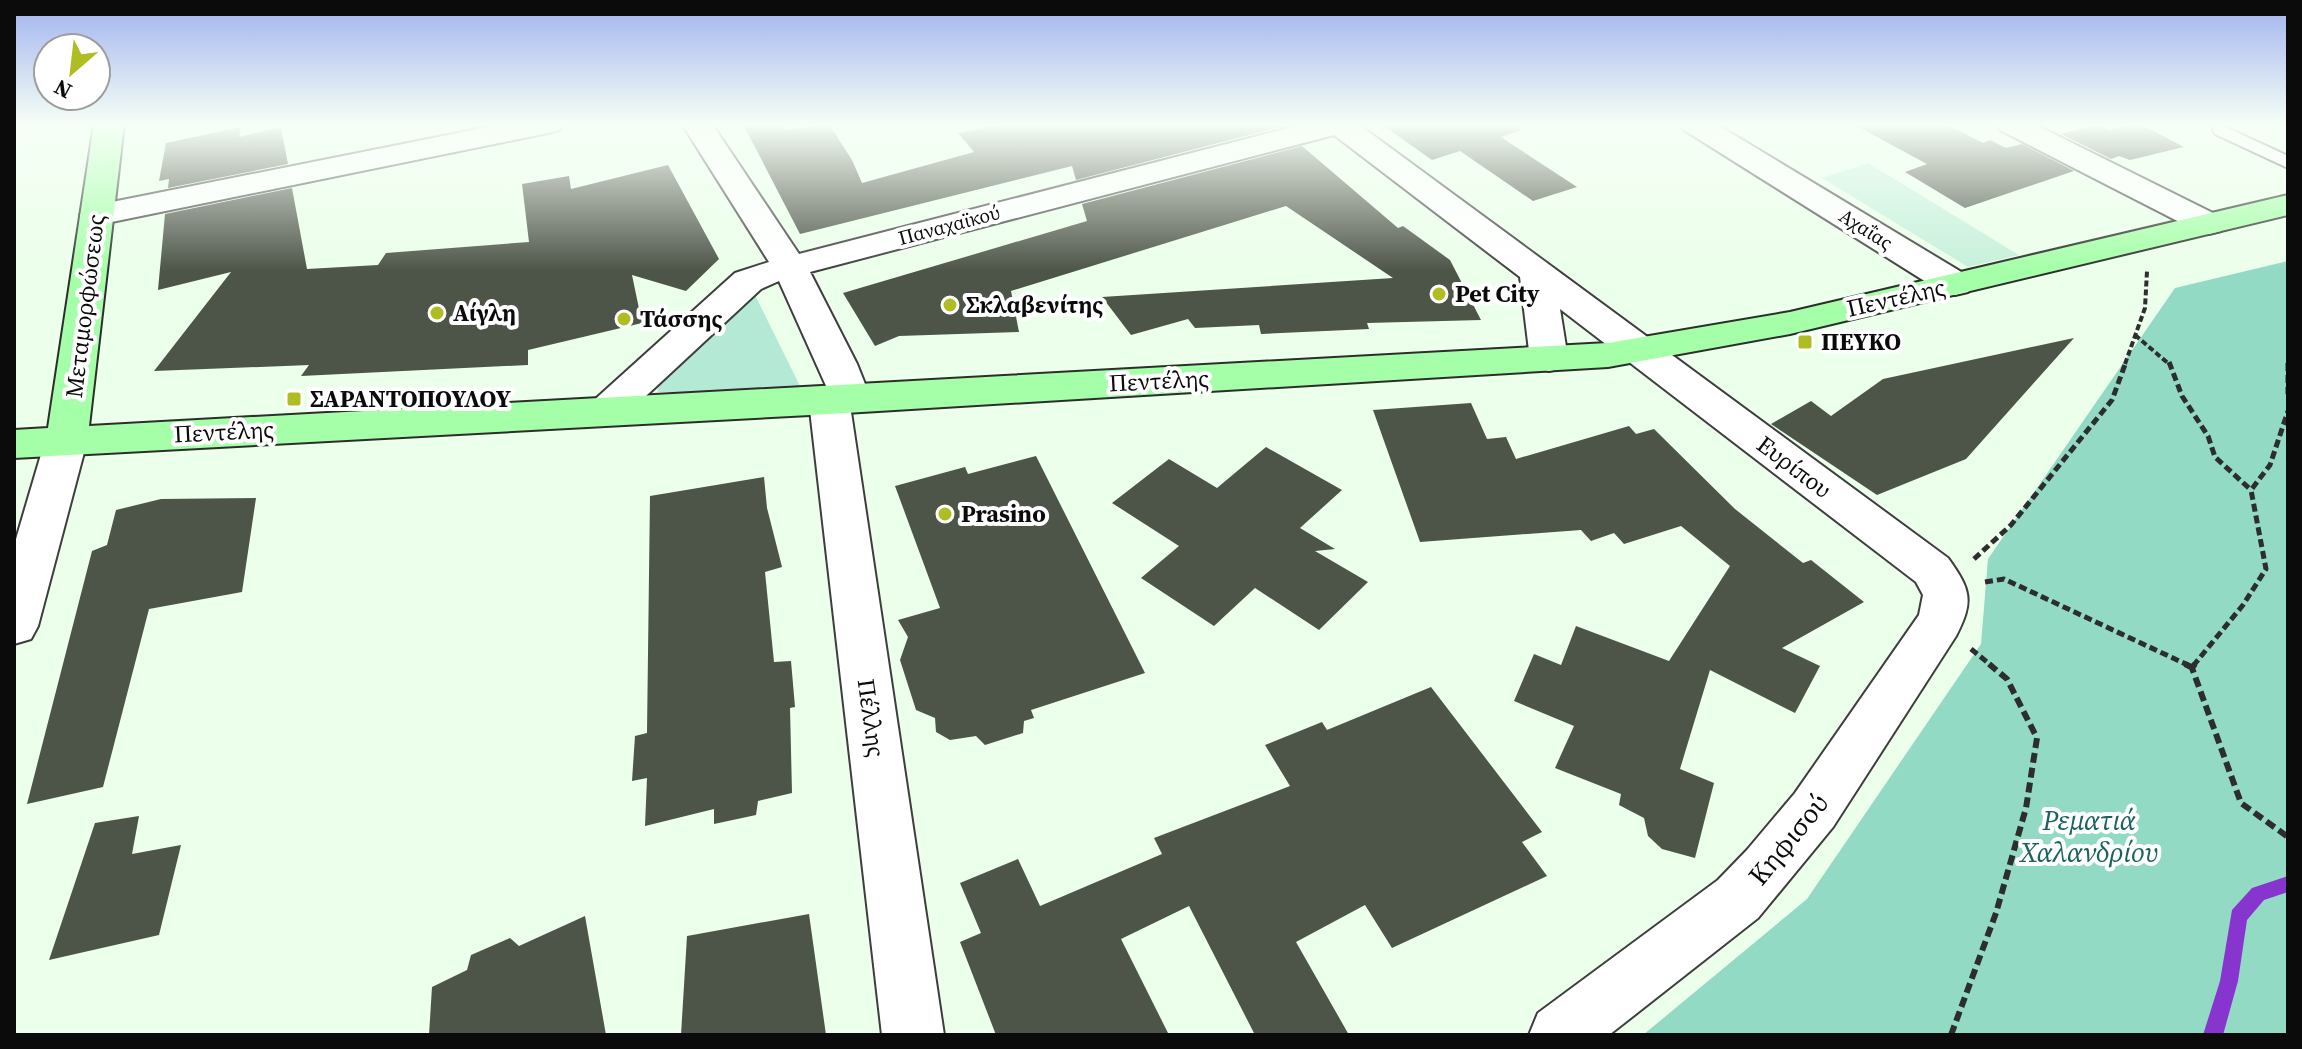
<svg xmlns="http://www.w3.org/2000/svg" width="2302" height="1049" font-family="'Source Serif 4',serif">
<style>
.green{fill:#b3e9d5}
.forest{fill:#93dac4}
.pitch{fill:#c5f0da}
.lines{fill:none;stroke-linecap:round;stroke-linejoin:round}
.stream{fill:#8834cf;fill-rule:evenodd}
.building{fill:#4d5448}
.lane-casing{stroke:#3e3e3e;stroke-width:4}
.street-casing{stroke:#3e3e3e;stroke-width:4}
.secondary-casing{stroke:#2d2d2d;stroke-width:4}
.path-far2{stroke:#2d2d2d;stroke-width:4;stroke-dasharray:6 3;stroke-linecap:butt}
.path-far1{stroke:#2d2d2d;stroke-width:5;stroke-dasharray:8 4;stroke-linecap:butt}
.path{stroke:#2d2d2d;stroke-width:6;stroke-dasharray:10 5;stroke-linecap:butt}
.lane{fill:#fff;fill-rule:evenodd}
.street{fill:#fff;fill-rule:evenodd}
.secondary{fill:#a5ffa8;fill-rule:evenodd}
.poi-dot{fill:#adbd22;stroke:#fff;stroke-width:3}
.labels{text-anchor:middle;stroke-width:8;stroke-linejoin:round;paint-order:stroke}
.far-street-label{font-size:20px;fill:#0b0b0b;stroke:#fff}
.poi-label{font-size:24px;font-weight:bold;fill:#0b0b0b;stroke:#fff;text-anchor:start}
.street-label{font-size:24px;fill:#0b0b0b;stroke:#fff}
.near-park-label{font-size:28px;font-style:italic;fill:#1b635f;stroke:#fff}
.near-street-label{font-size:28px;fill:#0b0b0b;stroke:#fff}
</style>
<rect width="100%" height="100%" fill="#ebffea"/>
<path class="green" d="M 754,293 L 800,386 L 795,391 L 658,392 L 657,386 L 744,298 Z"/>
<path class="forest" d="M 2288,261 L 2288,1035 L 1643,1035 L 1807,899 L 1981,644 L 1988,559 L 2175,288 Z"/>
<path class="pitch" d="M 1868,163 L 2019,255 L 1968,267 L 1822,178 Z"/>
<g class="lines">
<path class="stream" d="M 2288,876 L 2288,892 L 2264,900 L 2247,920 L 2238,981 L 2223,1035 L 2203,1035 L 2220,981 L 2232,910 L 2252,888 Z"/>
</g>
<path class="building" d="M 743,124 L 780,124 L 785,130 L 829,124 L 852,160 L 862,183 L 974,152 L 958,133 L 1004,124 L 1276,124 L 1280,127 L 1076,180 L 1072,166 L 800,234 Z
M 1381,124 L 1520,124 L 1521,130 L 1501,137 L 1577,187 L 1533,201 L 1460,151 L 1432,160 Z
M 1853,124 L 1946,124 L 1983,143 L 1990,140 L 2006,148 L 2022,144 L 2074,171 L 1965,208 L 1905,172 L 1927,164 Z
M 2131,124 L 2140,124 L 2184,147 L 2130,160 L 2119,156 L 2111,159 L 2061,134 L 2097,125 L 2110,130 Z
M 241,127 L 239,137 L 281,127 L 288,164 L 168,188 L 169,179 L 159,181 L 166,143 Z
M 1302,146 L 1398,228 L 1403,226 L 1450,260 L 1481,320 L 1367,323 L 1369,329 L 1261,334 L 1259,325 L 1195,328 L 1188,319 L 1131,335 L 1102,297 L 1393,278 L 1286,206 L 1011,291 L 1019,332 L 899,336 L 875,346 L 843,293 L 1087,221 L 1082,204 Z
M 668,165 L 719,259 L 686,291 L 632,275 L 642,323 L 528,350 L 528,365 L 301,376 L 309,365 L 154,371 L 231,272 L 158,290 L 165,214 L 292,188 L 307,269 L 378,265 L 386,253 L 529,242 L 522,184 L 569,176 L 571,189 Z
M 2074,338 L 1966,459 L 1877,495 L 1771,424 L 1811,401 L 1831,416 L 1883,379 Z
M 1471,403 L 1487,439 L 1506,437 L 1516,459 L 1629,426 L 1636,434 L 1654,429 L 1735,509 L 1803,563 L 1811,560 L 1864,602 L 1782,648 L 1820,666 L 1795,713 L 1710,670 L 1680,769 L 1714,783 L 1695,858 L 1662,849 L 1648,836 L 1644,818 L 1619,805 L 1621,794 L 1555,768 L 1574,726 L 1514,701 L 1534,654 L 1561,665 L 1576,626 L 1669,661 L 1730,566 L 1681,526 L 1624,544 L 1614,533 L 1591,541 L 1581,530 L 1420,542 L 1373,410 Z
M 1266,447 L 1342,490 L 1300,528 L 1335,549 L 1315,551 L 1368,582 L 1319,630 L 1255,588 L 1214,626 L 1141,578 L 1179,546 L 1112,503 L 1169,459 L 1217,488 Z
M 1036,456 L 1145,673 L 1031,710 L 1034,718 L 1024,721 L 1023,733 L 985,745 L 976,736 L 950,740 L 936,732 L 935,718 L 916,710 L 900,660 L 908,637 L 898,620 L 940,608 L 895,486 L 965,467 L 968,474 Z
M 764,477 L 767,508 L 782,567 L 765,572 L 774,662 L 791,661 L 795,707 L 790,708 L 792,793 L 758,801 L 756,815 L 714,824 L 714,809 L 645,826 L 647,778 L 632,781 L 635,736 L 647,733 L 650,496 Z
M 256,498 L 242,592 L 149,609 L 103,787 L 27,804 L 92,551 L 107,545 L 116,510 L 161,499 Z
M 1431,687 L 1542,832 L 1522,842 L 1547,876 L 1392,948 L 1365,905 L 1296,942 L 1349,1035 L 1255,1035 L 1189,906 L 1121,939 L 1169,1035 L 996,1035 L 960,942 L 981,933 L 960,883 L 1018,859 L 1040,906 L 1162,854 L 1154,838 L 1290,786 L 1265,745 L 1322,722 L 1327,730 Z
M 139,816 L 132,854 L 181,845 L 159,935 L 49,960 L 95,823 Z
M 809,914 L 826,1035 L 681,1035 L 687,936 Z
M 585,916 L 606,1035 L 429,1035 L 432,987 L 467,970 L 471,955 L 510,938 L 519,946 Z"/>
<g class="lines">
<defs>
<path id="lane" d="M 2221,125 L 2288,156 L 2288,168 L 2215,134 L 2213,130 L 2215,126 Z"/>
<path id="street" d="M 503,124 L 563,124 L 559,130 L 548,133 L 97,225 L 85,222 L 80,215 L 85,208 L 97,205 Z
M 682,124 L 712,124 L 799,254 L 1304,124 L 1358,124 L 1948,558 C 1971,590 1974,601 1956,636 L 1833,827 L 1758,918 L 1609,1035 L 1529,1035 L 1538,1013 L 1718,880 L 1747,850 L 1795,793 L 1919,615 L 1923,595 L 1916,582 L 1560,309 L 1568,359 L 1563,368 L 1549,371 L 1535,368 L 1530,359 L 1520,277 L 1334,135 L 810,272 L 857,364 L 871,399 L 865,408 L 851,412 L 944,1035 L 882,1035 L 809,401 L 815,392 L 827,388 L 779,281 L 761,289 L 619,421 L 605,425 L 591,421 L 585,412 L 591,403 L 735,273 L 769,262 Z
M 1680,124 L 1716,124 L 1968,276 L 1973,284 L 1968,292 L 1955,295 L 1942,292 L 1684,130 Z
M 1996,124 L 2034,124 L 2221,217 L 2226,224 L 2221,231 L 2209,234 L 2197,231 L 2000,130 Z
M 66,427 L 81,431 L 87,441 L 38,626 L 31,639 L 14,644 L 14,546 L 45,441 L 51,431 Z"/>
<path id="secondary" d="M 94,124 L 124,124 L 89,426 L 1608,343 L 1790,312 L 2288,195 L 2288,215 L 1790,334 L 1608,367 L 829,414 L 14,458 L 14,430 L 48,428 Z"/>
</defs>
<use href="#lane" class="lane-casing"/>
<use href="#street" class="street-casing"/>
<use href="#secondary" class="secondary-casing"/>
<path class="path-far2" d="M 2135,335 L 2169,364
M 2125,364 L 2145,308 L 2147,271"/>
<path class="path-far1" d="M 2169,362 L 2182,396 L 2208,436 L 2215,457 L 2251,490
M 2288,363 L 2288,394
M 1974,559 L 2011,525 L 2112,400 L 2126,362
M 1985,582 L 2004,579 L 2190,666
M 1971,649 L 1992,666
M 2193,666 L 2243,605 L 2266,569 L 2251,490 L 2270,465 L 2288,411"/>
<path class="path" d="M 2185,664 L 2191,667
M 2195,664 L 2192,668 L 2241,803 L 2288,837
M 1951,1035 L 1996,913 L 2026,808 L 2037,738 L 2007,679 L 1989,664"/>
<use href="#lane" class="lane"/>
<use href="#street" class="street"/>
<use href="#secondary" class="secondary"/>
</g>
<linearGradient id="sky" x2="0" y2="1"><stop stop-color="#a0b2ee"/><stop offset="0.46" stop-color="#f6fff6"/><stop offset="1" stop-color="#f6fff6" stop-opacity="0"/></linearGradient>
<rect width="2302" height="271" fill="url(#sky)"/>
<g class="poi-dot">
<circle cx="1439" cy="294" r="8"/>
<circle cx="950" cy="305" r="8"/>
<circle cx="437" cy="313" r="8"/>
<circle cx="624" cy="319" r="8"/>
<rect x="1797" y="334" width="16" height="16" rx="4"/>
<rect x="286" y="391" width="16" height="16" rx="4"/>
<circle cx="945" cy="514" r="8"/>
</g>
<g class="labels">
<g class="far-street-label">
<text transform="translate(949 225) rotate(-15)" y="7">Παναχαϊκού</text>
<text transform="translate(1866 229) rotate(32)" y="7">Αχαΐας</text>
</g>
<g class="poi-label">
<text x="1455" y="302">Pet City</text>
<text x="966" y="313">Σκλαβενίτης</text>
<text x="453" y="321">Αίγλη</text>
<text x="640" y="327">Τάσσης</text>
<text x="1821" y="350">ΠΕΥΚΟ</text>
<text x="310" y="407">ΣΑΡΑΝΤΟΠΟΥΛΟΥ</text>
<text x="961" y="522">Prasino</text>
</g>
<g class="street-label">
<text transform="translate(1896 298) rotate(-13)" y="8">Πεντέλης</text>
<text transform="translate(85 306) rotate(-83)" y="8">Μεταμορφώσεως</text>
<text transform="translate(1159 381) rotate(-3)" y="8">Πεντέλης</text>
<text transform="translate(224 432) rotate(-3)" y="8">Πεντέλης</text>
<text transform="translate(1794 467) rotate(37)" y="8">Ευρίπου</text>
<text transform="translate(871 718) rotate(82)" y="8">Πέλλης</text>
</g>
<g class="near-park-label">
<text x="2089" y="830">Ρεματιά<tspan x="2089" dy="32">Χαλανδρίου</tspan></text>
</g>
<g class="near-street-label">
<text transform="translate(1788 839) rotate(-51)" y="10">Κηφισού</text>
</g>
</g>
<rect width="2302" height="1049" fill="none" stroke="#0b0b0b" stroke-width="32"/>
<g transform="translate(72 72) rotate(208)"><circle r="38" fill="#ffffff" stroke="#9d9d9d" stroke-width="2"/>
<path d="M0-6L14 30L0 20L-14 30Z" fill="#adbd22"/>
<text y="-12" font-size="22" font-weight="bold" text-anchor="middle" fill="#0b0b0b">N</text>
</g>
</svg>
